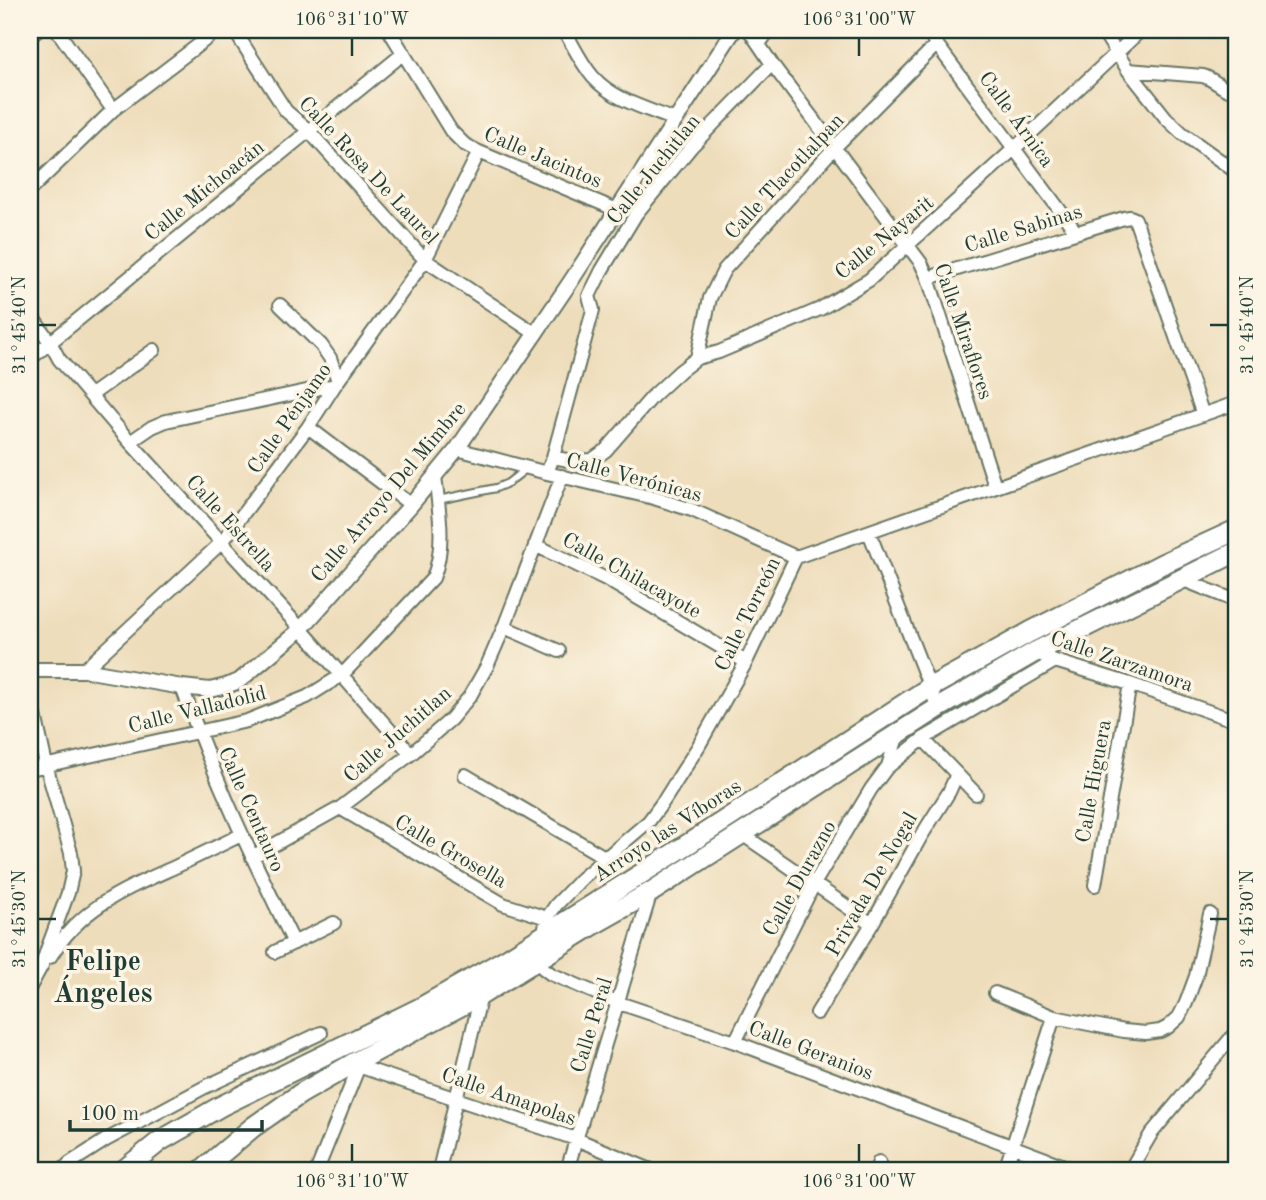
<svg xmlns="http://www.w3.org/2000/svg" width="1266" height="1200" font-family="'Old Standard TT',serif">
<style>
.lines{fill:none;stroke-linecap:round;stroke-linejoin:round}
.service-casing{stroke:#677563;stroke-width:10}
.minor-casing{stroke:#677563;stroke-width:16}
.tertiary-casing{stroke:#677563;stroke-width:18}
.primary-casing{stroke:#677563;stroke-width:23}
.service{stroke:#fff;stroke-width:6}
.minor{stroke:#fff;stroke-width:12}
.tertiary{stroke:#fff;stroke-width:14}
.primary{stroke:#fff;stroke-width:19}
.ticks{fill:none;stroke:#1f3d34;stroke-width:2.5}
.labels{text-anchor:middle;stroke-width:7;stroke-linejoin:round;paint-order:stroke}
.street-label{font-size:21px;fill:#1f3d34;stroke:#fcf5e5}
.district-label{font-size:28px;font-weight:bold;fill:#1f3d34;stroke:#fcf5e5}
.neatline{fill:none;stroke:#1f3d34;stroke-width:2.5}
.ticks-label{font-size:18px;text-anchor:middle;fill:#1f3d34}
</style>
<rect width="100%" height="100%" fill="#fcf5e5"/>
<filter id="ink" filterUnits="userSpaceOnUse"><feTurbulence type="fractalNoise" baseFrequency=".0143" numOctaves="2"/><feDisplacementMap in="SourceGraphic" scale="14" xChannelSelector="R" yChannelSelector="G"/><feConvolveMatrix kernelMatrix="1 2 1 2 8 2 1 2 1" color-interpolation-filters="sRGB"/></filter>
<filter id="wash" filterUnits="userSpaceOnUse"><feTurbulence type="fractalNoise" baseFrequency=".00686" numOctaves="4" result="noise"/><feDisplacementMap in="SourceGraphic" scale="28" xChannelSelector="R" yChannelSelector="G"/><feGaussianBlur stdDeviation="1.57" result="paint"/><feColorMatrix in="noise" values="0 0 0 0 0 0 0 0 0 0 0 0 0 0 0 0 0 1.4 0 .05"/><feComposite in="paint" operator="in"/></filter>
<g filter="url(#wash)">
<rect width="100%" height="100%" fill="#edb"/>
</g>
<g filter="url(#ink)">
<g class="lines">
<defs>
<path id="service" d="M 438,500 L 496,488 L 508,483 L 527,468"/>
<path id="minor" d="M 57,30 L 113,110
M 234,30 L 286,111 L 308,130 L 425,260 L 536,334
M 389,30 L 451,131 L 464,144 L 479,152 L 617,210
M 564,30 C 573,45 581,63 593,77 C 613,100 648,109 675,120
M 749,30 L 772,64 L 921,263 L 928,278 L 995,486
M 926,30 L 1076,232
M 1102,30 L 1128,70 L 1166,118 L 1182,133 L 1232,169 L 1236,174
M 30,37 L 38,30
M 759,44 L 769,30
M 1128,70 L 1203,76 C 1216,80 1223,91 1236,92
M 30,190 L 113,110 L 218,30
M 928,278 L 1124,218 L 1130,217 L 1135,219 L 1203,415
M 280,305 L 321,345 L 330,358 L 338,381
M 30,314 L 50,342 L 59,359 L 130,442 L 301,629 L 411,754
M 697,358 L 710,298 L 724,270 L 835,147 L 937,44
M 30,359 L 404,53
M 91,395 L 154,350
M 308,427 L 411,505
M 130,442 L 152,427 L 166,421 L 335,385
M 457,449 L 547,473 L 654,498 L 692,510 L 796,557
M 553,457 L 572,461 L 592,460 L 606,450 L 653,396 L 680,371 L 697,358 L 719,352 L 820,309 L 869,280 L 1015,148 L 1141,30
M 547,473 L 553,457 L 593,310 L 589,296 L 602,270 L 636,214 L 692,146 L 772,64
M 869,532 L 938,708
M 535,545 L 606,579 L 746,662
M 1181,579 L 1236,601
M 504,627 L 559,651
M 1035,652 L 1055,661 L 1130,684 L 1236,721
M 84,670 L 222,542 L 308,427 L 335,385 L 425,260 L 479,152
M 182,687 C 213,776 253,860 294,943
M 30,692 L 46,765 L 71,853 L 73,871 L 68,893 L 48,947 L 42,965 L 30,987
M 923,739 L 976,794
M 889,766 L 923,739 L 1055,661
M 30,769 L 247,721 L 307,697 L 342,675 L 433,578 C 446,546 439,510 435,476
M 465,775 L 606,858
M 340,808 L 503,904 L 547,918
M 742,834 L 872,924
M 252,857 L 340,808 L 411,754 L 451,719 L 470,696 L 487,666 L 504,627 L 562,476
M 1095,885 L 1130,684
M 275,952 L 334,923
M 50,957 C 82,906 124,890 177,866 C 198,856 220,845 241,835
M 995,993 L 1054,1017 L 1124,1031 L 1146,1033 L 1160,1031 L 1168,1027 L 1179,1017 L 1186,1003 L 1196,976 L 1210,914
M 817,1013 L 872,924 L 920,838 L 949,792 L 957,774
M 735,1042 L 814,884 L 871,789 L 888,766 L 898,734
M 352,1064 L 576,1139 L 651,1170
M 63,1170 L 70,1163 L 106,1140 L 205,1087 L 321,1033
M 317,1170 L 359,1066
M 439,1170 L 481,995
M 567,1170 L 651,892
M 876,1170 L 879,1162
M 1005,1170 L 1054,1017
M 1075,1170 L 735,1042 L 619,1003 L 551,974 L 543,968 L 539,959 L 547,918 L 556,905 L 582,878 L 649,821 L 665,799 L 698,747 L 746,662 L 796,557 L 1236,403
M 1130,1170 L 1151,1134 L 1236,1032"/>
<path id="tertiary" d="M 30,670 L 84,670 L 182,687 L 210,690 L 226,686 L 239,681 L 301,629 L 411,505 L 457,449 L 571,281 L 734,30"/>
<path id="primary" d="M 124,1170 L 160,1141 L 221,1106 L 420,1008 L 508,958 L 671,855 L 929,688 L 1030,632 L 1162,564 L 1236,530
M 202,1170 L 253,1127 L 300,1094 L 352,1064 L 481,995 L 598,922 L 651,892 L 938,708 L 1035,652 L 1236,552"/>
</defs>
<use href="#service" class="service-casing"/>
<use href="#minor" class="minor-casing"/>
<use href="#tertiary" class="tertiary-casing"/>
<use href="#primary" class="primary-casing"/>
<use href="#service" class="service"/>
<use href="#minor" class="minor"/>
<use href="#tertiary" class="tertiary"/>
<use href="#primary" class="primary"/>
</g>
</g>
<path class="ticks" d="M 352,38 L 352,56M 859,38 L 859,56M 38,325 L 56,325M 1210,325 L 1228,325M 38,919 L 56,919M 1210,919 L 1228,919M 352,1144 L 352,1162M 859,1144 L 859,1162"/>
<g class="labels">
<g class="street-label">
<text transform="translate(1017 119) rotate(54)" y="7">Calle Árnica</text>
<text transform="translate(543 157) rotate(23)" y="7">Calle Jacintos</text>
<text transform="translate(653 169) rotate(-51)" y="7">Calle Juchitlan</text>
<text transform="translate(369 170) rotate(47)" y="7">Calle Rosa De Laurel</text>
<text transform="translate(784 176) rotate(-47)" y="7">Calle Tlacotlalpan</text>
<text transform="translate(204 190) rotate(-39)" y="7">Calle Michoacán</text>
<text transform="translate(1023 228) rotate(-17)" y="7">Calle Sabinas</text>
<text transform="translate(884 237) rotate(-39)" y="7">Calle Nayarit</text>
<text transform="translate(964 331) rotate(71)" y="7">Calle Miraflores</text>
<text transform="translate(289 418) rotate(-55)" y="7">Calle Pénjamo</text>
<text transform="translate(634 477) rotate(15)" y="7">Calle Verónicas</text>
<text transform="translate(388 492) rotate(-50)" y="7">Calle Arroyo Del Mimbre</text>
<text transform="translate(231 523) rotate(48)" y="7">Calle Estrella</text>
<text transform="translate(632 575) rotate(29)" y="7">Calle Chilacayote</text>
<text transform="translate(747 614) rotate(-64)" y="7">Calle Torreón</text>
<text transform="translate(1122 661) rotate(19)" y="7">Calle Zarzamora</text>
<text transform="translate(197 709) rotate(-14)" y="7">Calle Valladolid</text>
<text transform="translate(397 734) rotate(-41)" y="7">Calle Juchitlan</text>
<text transform="translate(1093 781) rotate(-80)" y="7">Calle Higuera</text>
<text transform="translate(252 809) rotate(66)" y="7">Calle Centauro</text>
<text transform="translate(667 830) rotate(-33)" y="7">Arroyo las Víboras</text>
<text transform="translate(451 851) rotate(30)" y="7">Calle Grosella</text>
<text transform="translate(799 878) rotate(-61)" y="7">Calle Durazno</text>
<text transform="translate(871 884) rotate(-60)" y="7">Privada De Nogal</text>
<text transform="translate(591 1025) rotate(-73)" y="7">Calle Peral</text>
<text transform="translate(811 1050) rotate(21)" y="7">Calle Geranios</text>
<text transform="translate(509 1096) rotate(19)" y="7">Calle Amapolas</text>
</g>
<g class="district-label">
<text x="103" y="970">Felipe<tspan x="103" dy="32">Ángeles</tspan></text>
</g>
</g>
<rect width="1266" height="1200" fill="none" stroke="#fcf5e5" stroke-width="77"/>
<path d="M70 1120v10h192v-10" fill="none" stroke="#1f3d34" stroke-width="3.5"/>
<text x="80" y="1120" font-size="21" fill="#1f3d34" stroke="#fcf5e5" stroke-width="5" paint-order="stroke">100 m</text>
<rect x="38" y="38" width="1190" height="1124" class="neatline"/>
<g class="ticks-label">
<text x="352" y="25">106°31'10"W</text>
<text x="859" y="25">106°31'00"W</text>
<text transform="translate(19 325) rotate(-90)" y="6">31°45'40"N</text>
<text transform="translate(1247 325) rotate(-90)" y="6">31°45'40"N</text>
<text transform="translate(19 919) rotate(-90)" y="6">31°45'30"N</text>
<text transform="translate(1247 919) rotate(-90)" y="6">31°45'30"N</text>
<text x="352" y="1187">106°31'10"W</text>
<text x="859" y="1187">106°31'00"W</text>
</g>
</svg>
